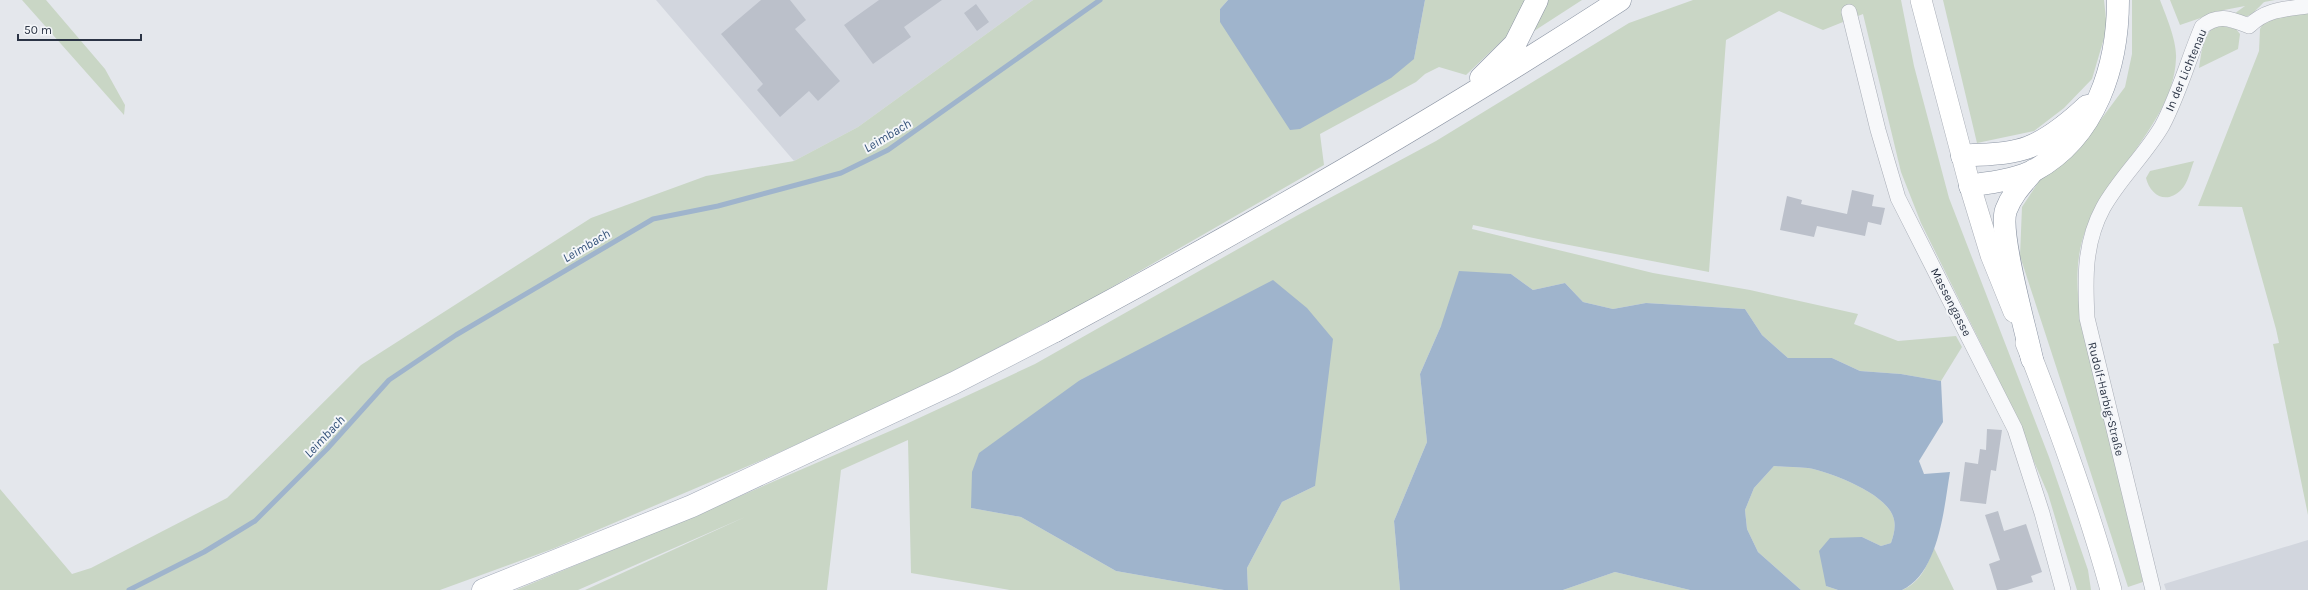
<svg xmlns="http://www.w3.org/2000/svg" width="2308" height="590" font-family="Karla,sans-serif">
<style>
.built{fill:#d2d6de}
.green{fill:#c9d6c5}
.water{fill:#9fb4cc}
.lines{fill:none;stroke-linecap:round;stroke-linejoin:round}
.stream{stroke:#9fb4cc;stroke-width:5}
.building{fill:#bbc0ca}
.minor-casing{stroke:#a9aeb7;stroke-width:16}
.secondary-casing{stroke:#a9aeb7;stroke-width:22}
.primary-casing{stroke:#a3abb8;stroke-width:23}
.trunk-casing{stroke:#8b94a3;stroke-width:23}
.minor{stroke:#f7f8fa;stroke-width:15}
.secondary{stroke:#fff;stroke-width:21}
.primary{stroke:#fff;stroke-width:22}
.trunk{stroke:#fff;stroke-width:22}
.labels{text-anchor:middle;stroke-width:4;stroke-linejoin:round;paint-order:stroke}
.street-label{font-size:12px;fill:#2b3445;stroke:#f4f6f9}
.water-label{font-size:13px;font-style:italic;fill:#34527a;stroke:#f4f6f9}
</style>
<rect width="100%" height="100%" fill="#e4e7ec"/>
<path class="built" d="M 656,0 L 1033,0 L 858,127 L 794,161 Z
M 2308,540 L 2308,590 L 2166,590 L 2164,584 Z"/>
<path class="green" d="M 22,0 L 46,0 L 105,69 L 125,105 L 124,115 Z
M 1033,0 L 1228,0 L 1220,9 L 1414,59 L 1425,0 L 1531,0 L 1507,36 L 1466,75 L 1439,67 L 1425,74 L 1416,82 L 1320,134 L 1324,165 L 1086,302 L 916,390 L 769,457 L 555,548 L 440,590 L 0,590 L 0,489 L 72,574 L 91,568 L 227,498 L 361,365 L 591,218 L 706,176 L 794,161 L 858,127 Z
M 1543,0 L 1582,0 L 1531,33 Z
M 1693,0 L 1901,0 L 1914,66 L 1949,198 L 2049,457 L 2088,570 L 2091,590 L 2077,590 L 2048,494 L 1997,376 L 1921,223 L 1901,172 L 1863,14 L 1823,30 L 1779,11 L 1726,40 L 1709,272 L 1543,240 L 1473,225 L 1472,229 L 1653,273 L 1750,290 L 1858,314 L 1854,324 L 1898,341 L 1956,336 L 1962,347 L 1941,381 L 1901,374 L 1860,371 L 1832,358 L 1788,358 L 1762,335 L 1745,309 L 1646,303 L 1613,309 L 1583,302 L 1565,283 L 1533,290 L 1511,274 L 1441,326 L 1420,374 L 1427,442 L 1394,521 L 1400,590 L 1248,590 L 1247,568 L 1282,502 L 1315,486 L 1154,343 L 1080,380 L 971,508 L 1021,517 L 1116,571 L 1224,590 L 1010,590 L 911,573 L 908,440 L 841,470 L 827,590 L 585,590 L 745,517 L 578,590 L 516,590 L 692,517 L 904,425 L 1035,364 L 1298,215 L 1436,141 L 1629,23 Z
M 1943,0 L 2104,0 L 2107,28 L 2092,79 L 2064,108 L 2034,131 L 1977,143 Z
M 2132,0 L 2160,0 C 2166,16 2177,41 2176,58 C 2175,97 2149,130 2128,161 C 2119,175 2111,189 2102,203 C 2097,211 2090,220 2086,229 C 2075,257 2076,289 2081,319 L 2143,582 L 2128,587 L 2020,256 L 2022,207 L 2041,178 L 2079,149 L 2125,87 L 2132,54 Z
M 2170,0 L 2275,0 C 2272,1 2265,1 2263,3 C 2253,13 2248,21 2231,16 L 2245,6 L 2224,10 L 2180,25 Z
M 2308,10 L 2308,515 L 2273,344 L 2279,343 L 2276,329 L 2242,207 L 2198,206 L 2259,51 L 2260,29 L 2265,19 Z
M 2218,25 L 2236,29 L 2240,34 L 2238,49 L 2199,68 C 2202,52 2202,33 2218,25 Z
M 2194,161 C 2190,171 2188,183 2181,190 C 2166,205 2150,195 2146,178 L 2150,171 Z
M 1774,466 C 1785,467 1797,467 1808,468 C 1830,472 1882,492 1892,514 C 1897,524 1894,534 1891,543 L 1881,546 L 1862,537 L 1826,586 L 1838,590 L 1801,590 L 1758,552 L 1747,529 L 1745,510 L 1754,488 Z
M 1934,548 L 1954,590 L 1902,590 C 1921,582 1927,566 1934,548 Z
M 1615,572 L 1690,590 L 1563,590 Z"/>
<path class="water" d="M 1228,0 L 1425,0 L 1414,59 L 1391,78 L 1300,129 L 1290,130 L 1220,22 L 1220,9 Z
M 1459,271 L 1511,274 L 1533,290 L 1565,283 L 1583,302 L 1613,309 L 1646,303 L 1745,309 L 1762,335 L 1788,358 L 1832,358 L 1860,371 L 1901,374 L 1941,381 L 1943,422 L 1919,461 L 1924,474 L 1950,472 C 1944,508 1939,573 1902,590 L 1838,590 L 1826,586 L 1819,551 L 1830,538 L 1862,537 L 1881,546 L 1891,543 C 1894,534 1897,524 1892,514 C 1882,492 1830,472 1808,468 C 1797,467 1785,467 1774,466 L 1754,488 L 1745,510 L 1747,529 L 1758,552 L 1801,590 L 1690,590 L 1615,572 L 1563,590 L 1400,590 L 1394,521 L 1427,442 L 1420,374 L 1441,326 Z
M 1273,280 L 1307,308 L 1333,339 L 1315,486 L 1282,502 L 1247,568 L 1248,590 L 1224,590 L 1116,571 L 1021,517 L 971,508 L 972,472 L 979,453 L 1080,380 Z"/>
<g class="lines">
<path class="stream" d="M 129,590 L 204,552 L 255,521 L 327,449 L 389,380 L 456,335 L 653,219 L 718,206 L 841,173 L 888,150 L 1100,0"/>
</g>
<path class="building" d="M 761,0 L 790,0 L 806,20 L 795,29 L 840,81 L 818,101 L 809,91 L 780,117 L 757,90 L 763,84 L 721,34 Z
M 879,0 L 942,0 L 904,27 L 911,37 L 873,64 L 844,25 Z
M 976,4 L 989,22 L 977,31 L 964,13 Z
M 1852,190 L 1874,195 L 1872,206 L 1885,208 L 1881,225 L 1868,222 L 1865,236 L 1817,226 L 1814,237 L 1780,230 L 1787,196 L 1802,200 L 1801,204 L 1847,214 Z
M 1987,429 L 2002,430 L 1996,471 L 1991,470 L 1986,504 L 1960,501 L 1965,462 L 1978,464 L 1980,449 L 1986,450 Z
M 1998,511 L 2004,531 L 2026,524 L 2042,572 L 2031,576 L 2033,582 L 2007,590 L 1997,590 L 1989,564 L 2000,560 L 1985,515 Z"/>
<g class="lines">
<defs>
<path id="minor" d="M 1849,12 L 1878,130 L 1898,198 L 2015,429 L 2042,513 L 2063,590
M 2153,590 L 2087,318 C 2085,279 2084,243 2103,208 C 2119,179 2145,155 2162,126 C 2179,94 2188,60 2202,27 C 2218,13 2231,19 2249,26 C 2266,9 2285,9 2308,6"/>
<path id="secondary" d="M 1921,0 L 1970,186 L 1991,255 L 2014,312
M 2026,343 C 2058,424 2088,506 2111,590"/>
<path id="primary" d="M 483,590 L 692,506 L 954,383 L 1055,331"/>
<path id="trunk" d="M 1481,78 L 1515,44 L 1537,0
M 1962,156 C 1983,154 2008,155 2029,147 C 2051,138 2070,122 2087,106
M 1970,186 C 1991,182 2016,180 2035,170 C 2096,136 2118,66 2118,0
M 1055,331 C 1247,228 1437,119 1620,0
M 2032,359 C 2026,330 1998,233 2006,210 C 2012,194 2023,183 2034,170"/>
</defs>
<use href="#minor" class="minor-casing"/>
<use href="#secondary" class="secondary-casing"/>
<use href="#primary" class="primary-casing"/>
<use href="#trunk" class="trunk-casing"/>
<use href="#minor" class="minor"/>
<use href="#secondary" class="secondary"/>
<use href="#primary" class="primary"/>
<use href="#trunk" class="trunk"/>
</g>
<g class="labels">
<g class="street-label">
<text transform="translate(2186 70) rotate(-67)" y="4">In der Lichtenau</text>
<text transform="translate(1951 302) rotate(63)" y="4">Massengasse</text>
<text transform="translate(2106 399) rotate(76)" y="4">Rudolf-Harbig-Straße</text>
</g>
<g class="water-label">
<text transform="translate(887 135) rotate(-31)" y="5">Leimbach</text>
<text transform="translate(586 245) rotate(-31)" y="5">Leimbach</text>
<text transform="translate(324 436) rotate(-47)" y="5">Leimbach</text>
</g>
</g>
<path d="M18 34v6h123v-6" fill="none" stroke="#2b3445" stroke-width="2"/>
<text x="24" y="34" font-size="12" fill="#2b3445" stroke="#f4f6f9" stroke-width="3" paint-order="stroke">50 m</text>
</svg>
